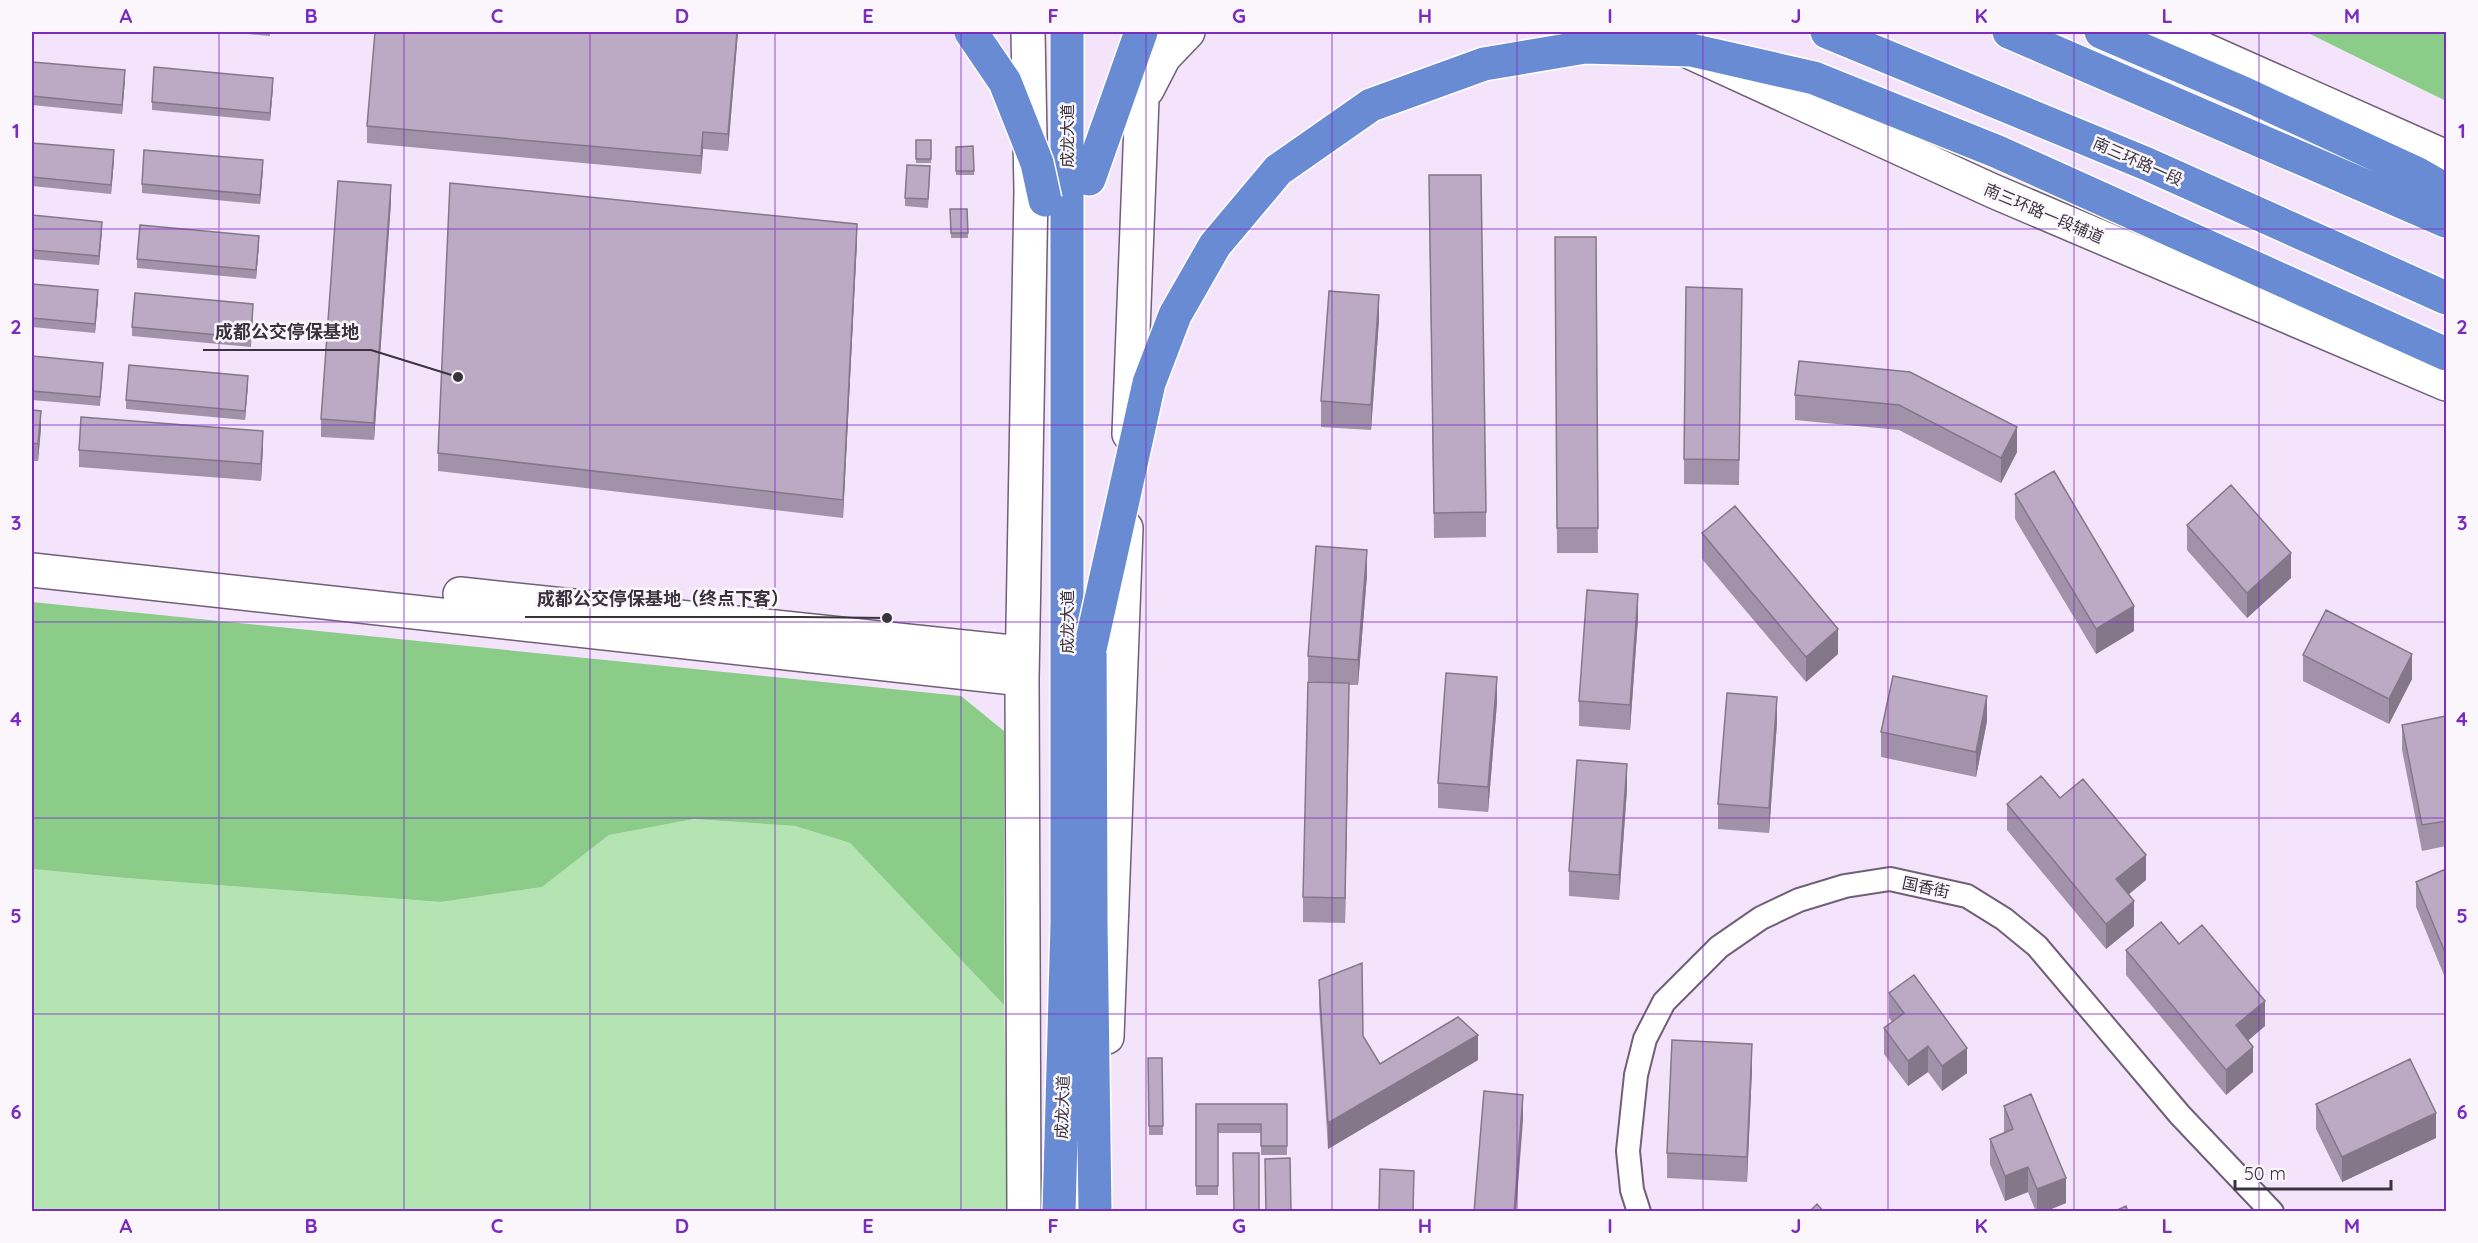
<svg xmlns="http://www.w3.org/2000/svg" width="2478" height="1243" font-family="Quicksand,'Noto Sans SC',sans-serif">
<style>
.green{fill:#b5e4b3}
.forest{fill:#8bcc88}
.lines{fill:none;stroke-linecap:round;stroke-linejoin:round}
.street-casing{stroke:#6f5f77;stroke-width:26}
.secondary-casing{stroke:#6f5f77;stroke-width:36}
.highway-casing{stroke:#fff;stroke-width:36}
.street{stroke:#fff;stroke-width:22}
.secondary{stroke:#fff;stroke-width:33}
.highway{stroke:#688bd4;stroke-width:33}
.highway-bridge-casing{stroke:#fff;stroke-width:36;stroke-linecap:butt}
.highway-bridge{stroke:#688bd4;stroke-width:33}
.wall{fill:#a292a9}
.shaded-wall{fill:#84778a}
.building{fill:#bcaac5;stroke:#84778a;stroke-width:1.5}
.grid{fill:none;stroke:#7b2cbf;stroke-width:1.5;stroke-opacity:0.55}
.labels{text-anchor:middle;stroke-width:5;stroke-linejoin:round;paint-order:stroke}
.street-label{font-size:16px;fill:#3a323d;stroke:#faf6fc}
.leader{fill:none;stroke:#3a323d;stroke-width:2}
.callout-dot{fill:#3a323d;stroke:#faf6fc;stroke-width:2}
.callout-label{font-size:18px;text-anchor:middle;font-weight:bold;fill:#3a323d;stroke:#faf6fc;stroke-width:5;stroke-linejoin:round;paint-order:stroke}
.neatline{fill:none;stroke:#7b2cbf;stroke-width:2}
.grid-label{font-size:20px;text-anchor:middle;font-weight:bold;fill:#7b2cbf}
</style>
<rect width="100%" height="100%" fill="#f4e4fb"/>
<path class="green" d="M 694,819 L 795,826 L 850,843 L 1004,1005 L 1008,1211 L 32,1212 L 32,869 L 126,878 L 441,902 L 542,887 L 609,835 Z"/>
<path class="forest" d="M 2306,32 L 2446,32 L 2446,101 Z
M 32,602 L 961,696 L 1004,731 L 1004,1005 L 850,843 L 795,826 L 694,819 L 609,835 L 542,887 L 441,902 L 126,878 L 32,869 Z"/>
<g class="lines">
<defs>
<path id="street" d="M 1639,1212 L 1632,1190 L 1628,1151 L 1636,1075 L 1645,1039 L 1664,1002 L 1719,947 L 1761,918 L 1799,900 L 1845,886 L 1890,879 L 1967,896 L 2004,919 L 2037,946 L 2180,1115 L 2272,1212"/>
<path id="secondary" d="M 1646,32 L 1993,191 L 2446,384
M 2165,32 L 2446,157
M 1147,90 L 1164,57 L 1188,32
M 1129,434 L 1142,99 L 1148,32
M 32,570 L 1022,679
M 460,594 L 1022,653
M 1107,1037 L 1126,528
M 1024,1212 L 1022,679 L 1031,191 L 1028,32"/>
<path id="highway" d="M 1827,32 L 2147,164 L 2446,298
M 2009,32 L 2446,221
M 2101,32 L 2243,93 L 2418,174 L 2446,190
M 1691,50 L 1814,78 L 1998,152 L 2446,354
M 1089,179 L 1141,32
M 1090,621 L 1091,922 L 1095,1212
M 1059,1212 L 1067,924 L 1067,32"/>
</defs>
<use href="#street" class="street-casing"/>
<use href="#secondary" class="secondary-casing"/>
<use href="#highway" class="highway-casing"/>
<use href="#street" class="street"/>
<use href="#secondary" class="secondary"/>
<use href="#highway" class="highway"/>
<defs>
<path id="highway-bridge" d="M 971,32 L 1005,82 L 1037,163 L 1045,200
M 1090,649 L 1149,383 L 1175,315 L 1215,245 L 1278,170 L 1371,105 L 1484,64 L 1585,47 L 1691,50"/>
</defs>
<use href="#highway-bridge" class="highway-bridge-casing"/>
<use href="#highway-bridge" class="highway-bridge"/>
</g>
<path class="wall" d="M 225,32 L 270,32 L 270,36 Z
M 375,32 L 738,32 L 728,151 L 703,149 L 701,174 L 367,143 L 367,126 Z
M 32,62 L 125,79 L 122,114 L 32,105 Z
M 273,87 L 270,121 L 152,110 L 152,102 Z
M 916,140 L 931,140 L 931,163 L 916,163 Z
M 32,143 L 114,159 L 111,194 L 32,186 Z
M 973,146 L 974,175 L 956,175 L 956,147 Z
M 263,169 L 260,204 L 142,193 L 142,184 Z
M 930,175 L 928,208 L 905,206 L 905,198 Z
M 1429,201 L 1486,512 L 1486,537 L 1434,538 Z
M 391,202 L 374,440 L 321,437 L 321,419 Z
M 950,209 L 967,209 L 968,238 L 951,238 Z
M 32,215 L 102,230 L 99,265 L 32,259 Z
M 1555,237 L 1596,237 L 1598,553 L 1557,553 Z
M 857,241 L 843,518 L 438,471 L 438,453 Z
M 259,245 L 256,279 L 137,268 L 137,259 Z
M 32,284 L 98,299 L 95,333 L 32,327 Z
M 1742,289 L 1739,485 L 1684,484 L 1684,459 Z
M 253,313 L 251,347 L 132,336 L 132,327 Z
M 1379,320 L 1371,430 L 1321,427 L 1321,401 Z
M 32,356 L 103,372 L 100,406 L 32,400 Z
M 1799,361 L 2017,452 L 2001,483 L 1899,430 L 1795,420 L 1795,395 Z
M 248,385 L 245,420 L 126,409 L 126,400 Z
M 32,410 L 41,428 L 38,461 L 32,461 Z
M 263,448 L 261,481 L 79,467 L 79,450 Z
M 2015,494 L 2134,631 L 2096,654 L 2015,519 Z
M 2187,525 L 2291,578 L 2247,618 L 2187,550 Z
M 1702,533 L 1838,654 L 1806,682 L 1702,559 Z
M 1367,575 L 1358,685 L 1349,685 L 1345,923 L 1303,922 L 1303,897 L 1318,682 L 1308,681 L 1308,656 Z
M 1638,619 L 1630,730 L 1579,726 L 1579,701 Z
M 2303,655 L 2412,679 L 2389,724 L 2303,681 Z
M 1497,702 L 1488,812 L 1438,808 L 1438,783 Z
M 2446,716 L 2446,846 L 2422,851 L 2402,750 L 2402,725 Z
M 1987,721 L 1976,777 L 1881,757 L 1881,732 Z
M 1777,722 L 1769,833 L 1718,829 L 1718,804 Z
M 1627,789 L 1619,900 L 1569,896 L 1569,871 Z
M 2060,798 L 2146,880 L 2128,894 L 2134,926 L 2106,949 L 2007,830 L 2007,804 Z
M 2446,869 L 2446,980 L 2416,907 L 2416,882 Z
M 2179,944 L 2265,1026 L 2248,1040 L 2253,1072 L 2226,1095 L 2126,975 L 2126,950 Z
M 1319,980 L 1380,1064 L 1478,1060 L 1328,1149 L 1319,1005 Z
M 1889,993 L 1967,1073 L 1942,1091 L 1928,1072 L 1908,1086 L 1884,1054 L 1884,1028 L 1892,1022 L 1889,1018 Z
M 1148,1058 L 1162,1058 L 1163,1135 L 1149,1135 Z
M 1752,1069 L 1747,1182 L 1667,1178 L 1667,1153 Z
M 1196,1104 L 1287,1104 L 1287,1155 L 1261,1155 L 1261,1133 L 1218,1133 L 1218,1195 L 1196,1195 Z
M 2316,1104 L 2436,1138 L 2342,1182 L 2316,1129 Z
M 2004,1106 L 2066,1203 L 2044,1212 L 2036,1212 L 2028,1192 L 2005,1201 L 1990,1164 L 1990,1139 L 2004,1133 Z"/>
<path class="shaded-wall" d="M 737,32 L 738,32 L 728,151 L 728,134 Z
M 125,70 L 125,79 L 122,114 L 122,105 Z
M 273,78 L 273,87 L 270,121 L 270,113 Z
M 703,132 L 703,149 L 701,174 L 701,156 Z
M 114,150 L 114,159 L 111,194 L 111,185 Z
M 263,160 L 263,169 L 260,204 L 260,195 Z
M 391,185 L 391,202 L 374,440 L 374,423 Z
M 102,222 L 102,230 L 99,265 L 99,256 Z
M 857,224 L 857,241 L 843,518 L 843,500 Z
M 259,236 L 259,245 L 256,279 L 256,270 Z
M 98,290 L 98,299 L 95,333 L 95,324 Z
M 1379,295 L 1379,320 L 1371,430 L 1371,405 Z
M 248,376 L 248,385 L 245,420 L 245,411 Z
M 41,411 L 41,428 L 38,461 L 38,444 Z
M 2017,427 L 2017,452 L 2001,483 L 2001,458 Z
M 263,431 L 263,448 L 261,481 L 261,464 Z
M 1367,550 L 1367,575 L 1358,685 L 1358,660 Z
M 2291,553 L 2291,578 L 2247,618 L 2247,593 Z
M 1638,594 L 1638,619 L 1630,730 L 1630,705 Z
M 2134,606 L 2134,631 L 2096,654 L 2096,629 Z
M 1838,629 L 1838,654 L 1806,682 L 1806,657 Z
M 2412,654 L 2412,679 L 2389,724 L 2389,699 Z
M 1497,677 L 1497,702 L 1488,812 L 1488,787 Z
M 1349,683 L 1349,708 L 1345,923 L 1345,898 Z
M 1987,696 L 1987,721 L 1976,777 L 1976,752 Z
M 1777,697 L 1777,722 L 1769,833 L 1769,808 Z
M 1627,764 L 1627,789 L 1619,900 L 1619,875 Z
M 2146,855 L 2146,880 L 2116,905 L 2116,879 Z
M 2134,901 L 2134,926 L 2106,949 L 2106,924 Z
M 2265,1001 L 2265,1026 L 2236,1051 L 2236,1025 Z
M 1478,1035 L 1478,1060 L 1328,1149 L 1328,1123 Z
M 1752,1044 L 1752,1069 L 1747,1182 L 1747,1157 Z
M 1928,1046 L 1928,1072 L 1908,1086 L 1908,1061 Z
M 2253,1047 L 2253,1072 L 2226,1095 L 2226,1070 Z
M 1967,1048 L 1967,1073 L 1942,1091 L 1942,1066 Z
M 1523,1095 L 1523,1120 L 1516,1212 L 1514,1212 Z
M 2436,1113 L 2436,1138 L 2342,1182 L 2342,1157 Z
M 2028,1167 L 2028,1192 L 2005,1201 L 2005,1176 Z
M 1414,1171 L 1414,1212 L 1413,1212 Z
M 2066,1178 L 2066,1203 L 2044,1212 L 2037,1212 L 2037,1189 Z"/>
<path class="building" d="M 375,32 L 737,32 L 728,134 L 703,132 L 701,156 L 367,126 Z
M 32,62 L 125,70 L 122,105 L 32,96 Z
M 154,67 L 273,78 L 270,113 L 152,102 Z
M 916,140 L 931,140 L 931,159 L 916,159 Z
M 32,143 L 114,150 L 111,185 L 32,177 Z
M 973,146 L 974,171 L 956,171 L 956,147 Z
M 144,150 L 263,160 L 260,195 L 142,184 Z
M 907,165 L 930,166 L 928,199 L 905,198 Z
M 1429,175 L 1481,175 L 1486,512 L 1434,513 Z
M 338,181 L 391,185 L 374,423 L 321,419 Z
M 450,183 L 857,224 L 843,500 L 438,453 Z
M 950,209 L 967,209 L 968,233 L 951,233 Z
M 32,215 L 102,222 L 99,256 L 32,250 Z
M 140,225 L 259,236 L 256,270 L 137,259 Z
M 1555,237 L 1596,237 L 1598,528 L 1557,528 Z
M 32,284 L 98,290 L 95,324 L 32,318 Z
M 1686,287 L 1742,289 L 1739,460 L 1684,459 Z
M 1329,291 L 1379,295 L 1371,405 L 1321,401 Z
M 135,293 L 253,304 L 251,338 L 132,327 Z
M 32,356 L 103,363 L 100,397 L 32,391 Z
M 1799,361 L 1910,372 L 2017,427 L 2001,458 L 1899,405 L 1795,395 Z
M 129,365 L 248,376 L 245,411 L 126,400 Z
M 32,410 L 41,411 L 38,444 L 32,443 Z
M 81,417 L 263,431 L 261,464 L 79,450 Z
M 2054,471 L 2134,606 L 2096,629 L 2015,494 Z
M 2231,485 L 2291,553 L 2247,593 L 2187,525 Z
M 1735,506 L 1838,629 L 1806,657 L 1702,533 Z
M 1316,546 L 1367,550 L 1358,660 L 1308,656 Z
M 1587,590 L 1638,594 L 1630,705 L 1579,701 Z
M 2326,610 L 2412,654 L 2389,699 L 2303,655 Z
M 1446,673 L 1497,677 L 1488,787 L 1438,783 Z
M 1893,676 L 1987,696 L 1976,752 L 1881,732 Z
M 1308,682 L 1349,683 L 1345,898 L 1303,897 Z
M 1727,693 L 1777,697 L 1769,808 L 1718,804 Z
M 2446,716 L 2446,821 L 2422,825 L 2402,725 Z
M 1577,760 L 1627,764 L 1619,875 L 1569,871 Z
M 2041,776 L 2060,798 L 2083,779 L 2146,855 L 2116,879 L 2134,901 L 2106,924 L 2007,804 Z
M 2446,869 L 2446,955 L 2416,882 Z
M 2161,922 L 2179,944 L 2202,925 L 2265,1001 L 2236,1025 L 2253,1047 L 2226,1070 L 2126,950 Z
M 1362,963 L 1363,1036 L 1380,1064 L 1458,1017 L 1478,1035 L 1328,1123 L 1319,980 Z
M 1914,975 L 1967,1048 L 1942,1066 L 1928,1046 L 1908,1061 L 1884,1028 L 1904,1013 L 1889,993 Z
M 1672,1040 L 1752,1044 L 1747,1157 L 1667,1153 Z
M 1148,1058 L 1162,1058 L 1163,1126 L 1149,1126 Z
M 2410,1059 L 2436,1113 L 2342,1157 L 2316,1104 Z
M 1484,1091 L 1523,1095 L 1514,1212 L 1474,1212 Z
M 2031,1094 L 2066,1178 L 2037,1189 L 2028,1167 L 2005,1176 L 1990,1139 L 2013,1129 L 2004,1106 Z
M 1196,1104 L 1287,1104 L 1287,1146 L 1261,1146 L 1261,1124 L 1218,1124 L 1218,1186 L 1196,1186 Z
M 1233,1153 L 1259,1153 L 1259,1212 L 1234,1212 Z
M 1290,1158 L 1291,1212 L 1266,1212 L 1265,1159 Z
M 1380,1169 L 1414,1171 L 1413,1212 L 1379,1212 Z
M 1817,1204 L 1824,1212 L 1809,1212 Z
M 2126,1206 L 2128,1212 L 2113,1212 Z"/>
<path class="grid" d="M 219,32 L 219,1212M 404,32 L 404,1212M 590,32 L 590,1212M 775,32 L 775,1212M 961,32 L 961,1212M 1146,32 L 1146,1212M 1332,32 L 1332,1212M 1517,32 L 1517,1212M 1703,32 L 1703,1212M 1888,32 L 1888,1212M 2074,32 L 2074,1212M 2259,32 L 2259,1212M 32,229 L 2446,229M 32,425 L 2446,425M 32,622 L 2446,622M 32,818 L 2446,818M 32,1014 L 2446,1014"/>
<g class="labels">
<g class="street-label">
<text transform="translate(1067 136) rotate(-90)" y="6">成龙大道</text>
<text transform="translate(2138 161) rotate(24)" y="6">南三环路一段</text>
<text transform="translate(2044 213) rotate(23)" y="6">南三环路一段辅道</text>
<text transform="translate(1067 622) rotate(-90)" y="6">成龙大道</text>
<text transform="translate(1926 887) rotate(12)" y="6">国香街</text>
<text transform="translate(1062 1107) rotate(-88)" y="6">成龙大道</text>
</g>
</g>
<path class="leader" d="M458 377L371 350H203M887 618L801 617H525"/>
<g class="callout-dot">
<circle cx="458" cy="377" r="6"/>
<circle cx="887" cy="618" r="6"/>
</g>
<g class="callout-label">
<text x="287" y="338">成都公交停保基地</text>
<text x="663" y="605">成都公交停保基地（终点下客）</text>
</g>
<rect width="2478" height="1243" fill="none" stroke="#faf6fc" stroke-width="66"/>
<path d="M2235 1180v9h156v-9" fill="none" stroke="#3a323d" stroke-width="3"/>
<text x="2244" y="1180" font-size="18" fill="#3a323d" stroke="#faf6fc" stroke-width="4.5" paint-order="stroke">50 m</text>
<rect x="33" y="33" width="2412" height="1177" class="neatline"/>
<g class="grid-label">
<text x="126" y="23">A</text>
<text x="311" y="23">B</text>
<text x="497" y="23">C</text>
<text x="682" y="23">D</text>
<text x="868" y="23">E</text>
<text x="1053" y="23">F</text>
<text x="1239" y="23">G</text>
<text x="1425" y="23">H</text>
<text x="1610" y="23">I</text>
<text x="1796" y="23">J</text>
<text x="1981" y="23">K</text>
<text x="2167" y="23">L</text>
<text x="2352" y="23">M</text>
<text x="16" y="138">1</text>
<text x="2462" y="138">1</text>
<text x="16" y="334">2</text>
<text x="2462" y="334">2</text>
<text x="16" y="530">3</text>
<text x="2462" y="530">3</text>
<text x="16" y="726">4</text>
<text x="2462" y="726">4</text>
<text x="16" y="923">5</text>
<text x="2462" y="923">5</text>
<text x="16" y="1119">6</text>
<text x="2462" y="1119">6</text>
<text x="126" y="1233">A</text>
<text x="311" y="1233">B</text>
<text x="497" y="1233">C</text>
<text x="682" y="1233">D</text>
<text x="868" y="1233">E</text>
<text x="1053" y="1233">F</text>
<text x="1239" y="1233">G</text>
<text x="1425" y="1233">H</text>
<text x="1610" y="1233">I</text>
<text x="1796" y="1233">J</text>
<text x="1981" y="1233">K</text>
<text x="2167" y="1233">L</text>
<text x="2352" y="1233">M</text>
</g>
</svg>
